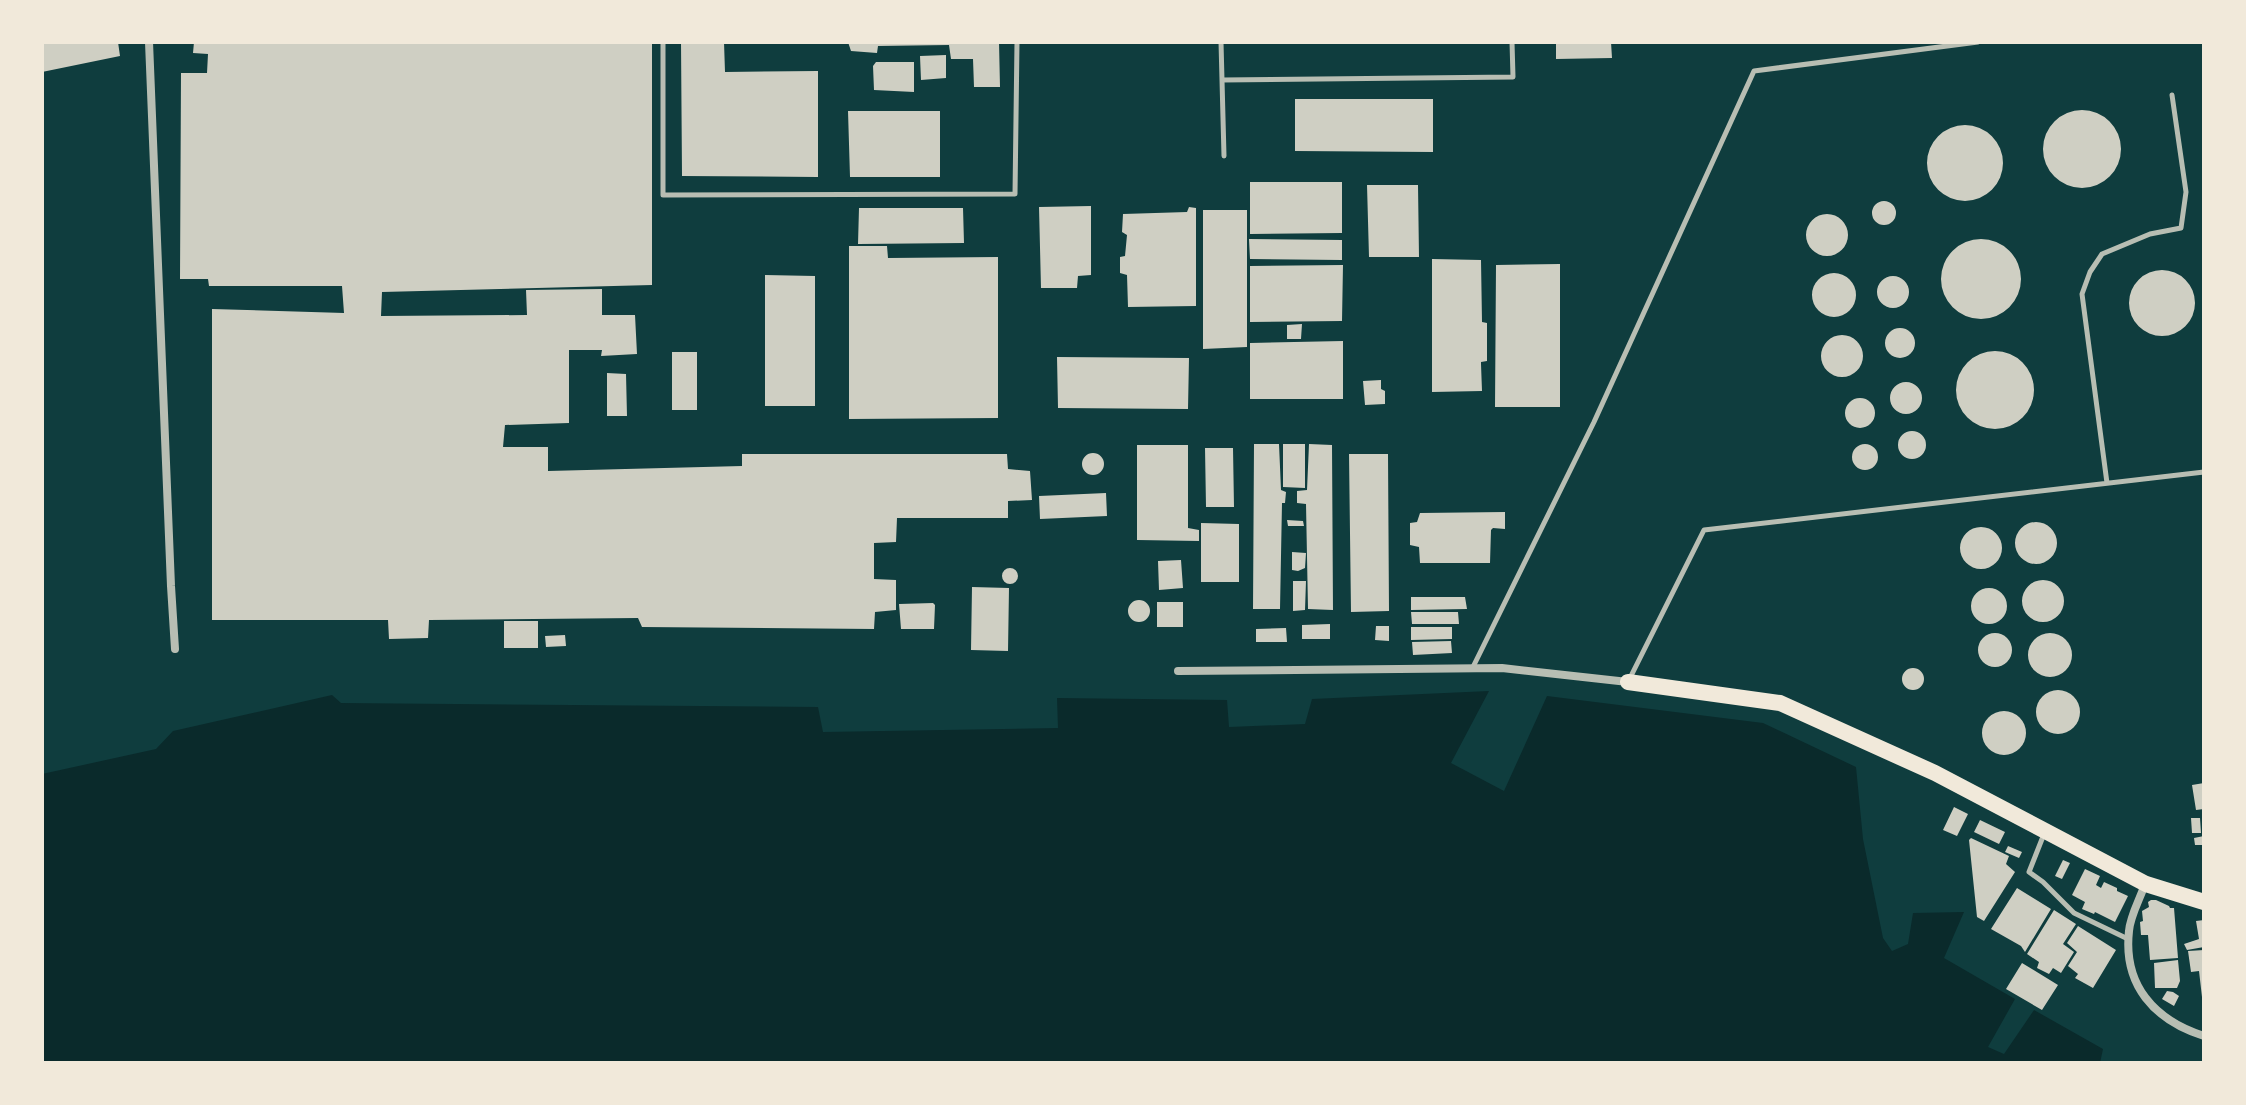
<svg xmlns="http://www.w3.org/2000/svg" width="2246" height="1105" font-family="'Roboto Condensed',sans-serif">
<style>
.water{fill:#0a2a2b}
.building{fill:#cfcfc3}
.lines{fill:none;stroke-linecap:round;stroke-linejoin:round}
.service{stroke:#b8beb3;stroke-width:5}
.minor{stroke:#b8beb3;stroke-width:8}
.secondary{stroke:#f1e9da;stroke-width:16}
</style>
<rect width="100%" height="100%" fill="#0f3d3e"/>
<path class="water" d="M 1489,691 L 1451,763 L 1504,791 L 1547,696 L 1763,723 L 1856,767 L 1863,839 L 1883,938 L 1892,951 L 1908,944 L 1913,913 L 1964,912 L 1944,958 L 2015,999 L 1988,1047 L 2004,1054 L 2034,1010 L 2103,1049 L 2100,1063 L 42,1063 L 42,774 L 156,749 L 173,731 L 332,695 L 341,703 L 818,707 L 823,732 L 1058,728 L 1057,698 L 1227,700 L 1229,727 L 1305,724 L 1312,699 Z"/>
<path class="building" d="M 42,42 L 118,42 L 120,56 L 42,72 Z
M 194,42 L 652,42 L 652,285 L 382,292 L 381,316 L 527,315 L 526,290 L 602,289 L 602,315 L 635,315 L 637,354 L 601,356 L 602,350 L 569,350 L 569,423 L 505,425 L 503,447 L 548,447 L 548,471 L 742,466 L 742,454 L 1007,454 L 1008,469 L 1030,471 L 1032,500 L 1008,501 L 1008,518 L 897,518 L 896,542 L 874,543 L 874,579 L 896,580 L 896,610 L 875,612 L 874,629 L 642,627 L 638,618 L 429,620 L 428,638 L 389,639 L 388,620 L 212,620 L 212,309 L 344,313 L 342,286 L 209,286 L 208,279 L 180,279 L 181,73 L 207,73 L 208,54 L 193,53 Z
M 681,42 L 724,42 L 725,72 L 818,71 L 818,177 L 682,176 Z
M 848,42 L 999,42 L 1000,87 L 974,87 L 973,59 L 951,59 L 949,45 L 878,46 L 877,53 L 851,51 Z
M 1556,42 L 1611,42 L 1612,58 L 1556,59 Z
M 946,55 L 946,78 L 921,80 L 920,56 Z
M 876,62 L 914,62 L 914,92 L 874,90 L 873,66 Z
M 1295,99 L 1433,99 L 1433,152 L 1295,151 Z
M2043 149a39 39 0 1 1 78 0a39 39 0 1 1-78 0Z
M 848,111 L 940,111 L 940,177 L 850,177 Z
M1927 163a38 38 0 1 1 76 0a38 38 0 1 1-76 0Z
M 1250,182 L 1342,182 L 1342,233 L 1250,234 Z
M 1367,185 L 1418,185 L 1419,257 L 1369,257 Z
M1872 213a12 12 0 1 1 24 0a12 12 0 1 1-24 0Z
M 1091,206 L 1091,275 L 1078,276 L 1077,288 L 1041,288 L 1039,207 Z
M 1189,207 L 1196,208 L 1196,306 L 1128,307 L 1127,275 L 1120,273 L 1120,257 L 1125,256 L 1127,235 L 1122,232 L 1123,214 L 1187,212 Z
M 859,208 L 963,208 L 964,243 L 858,244 Z
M 1203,210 L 1247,210 L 1247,347 L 1203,349 Z
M1806 235a21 21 0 1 1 42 0a21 21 0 1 1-42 0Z
M1941 279a40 40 0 1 1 80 0a40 40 0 1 1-80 0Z
M 1249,239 L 1342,240 L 1342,260 L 1250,259 Z
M 849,246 L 887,246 L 888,258 L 998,257 L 998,418 L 849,419 Z
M 1432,259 L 1481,260 L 1482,322 L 1487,323 L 1487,361 L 1481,362 L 1481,364 L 1482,391 L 1432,392 Z
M 1560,264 L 1560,407 L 1495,407 L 1496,265 Z
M 1343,265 L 1342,321 L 1250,322 L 1250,266 Z
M2129 303a33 33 0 1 1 66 0a33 33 0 1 1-66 0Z
M1812 295a22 22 0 1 1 44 0a22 22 0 1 1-44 0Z
M 765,275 L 815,276 L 815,406 L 765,406 Z
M1877 292a16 16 0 1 1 32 0a16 16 0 1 1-32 0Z
M 1302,324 L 1301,339 L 1287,339 L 1287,325 Z
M1885 343a15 15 0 1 1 30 0a15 15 0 1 1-30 0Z
M1821 356a21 21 0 1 1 42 0a21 21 0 1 1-42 0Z
M 1343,341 L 1343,399 L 1250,399 L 1250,343 Z
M1956 390a39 39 0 1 1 78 0a39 39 0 1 1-78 0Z
M 672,352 L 697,352 L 697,410 L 672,410 Z
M 1057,357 L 1189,358 L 1188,409 L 1058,408 Z
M 607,373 L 626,374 L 627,416 L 607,416 Z
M 1381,380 L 1381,389 L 1385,391 L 1385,404 L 1365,405 L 1363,381 Z
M1890 398a16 16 0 1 1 32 0a16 16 0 1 1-32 0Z
M1845 413a15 15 0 1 1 30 0a15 15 0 1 1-30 0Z
M1898 445a14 14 0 1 1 28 0a14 14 0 1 1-28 0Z
M1852 457a13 13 0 1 1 26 0a13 13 0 1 1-26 0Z
M 1254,444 L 1279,444 L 1281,490 L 1286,492 L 1285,503 L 1282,503 L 1280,609 L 1253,609 Z
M 1283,444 L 1305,444 L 1305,488 L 1283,487 Z
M 1309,444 L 1332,445 L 1333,610 L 1308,609 L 1306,504 L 1297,503 L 1297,491 L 1307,490 Z
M 1137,445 L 1188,445 L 1188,528 L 1199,530 L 1199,541 L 1137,540 Z
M 1205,448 L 1233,448 L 1234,507 L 1206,507 Z
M1082 464a11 11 0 1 1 22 0a11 11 0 1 1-22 0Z
M 1349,454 L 1388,454 L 1389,611 L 1351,612 Z
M 1106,493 L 1107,516 L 1040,519 L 1039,496 Z
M 1505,512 L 1505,529 L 1493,528 L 1491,530 L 1490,563 L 1420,563 L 1419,547 L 1410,545 L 1410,523 L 1417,522 L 1420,513 Z
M 1287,520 L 1303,521 L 1304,526 L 1288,526 Z
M2015 543a21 21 0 1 1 42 0a21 21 0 1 1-42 0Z
M 1201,523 L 1239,524 L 1239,582 L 1201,582 Z
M1960 548a21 21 0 1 1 42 0a21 21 0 1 1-42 0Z
M 1292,552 L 1306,553 L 1305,568 L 1298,571 L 1292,570 Z
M 1181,560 L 1183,588 L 1159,590 L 1158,561 Z
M1002 576a8 8 0 1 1 16 0a8 8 0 1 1-16 0Z
M2022 601a21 21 0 1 1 42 0a21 21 0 1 1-42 0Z
M 1293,581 L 1306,581 L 1305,610 L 1293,611 Z
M 972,587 L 1009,588 L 1008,651 L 971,650 Z
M1971 606a18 18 0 1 1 36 0a18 18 0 1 1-36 0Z
M 1411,597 L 1465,597 L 1467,609 L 1411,610 Z
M1128 611a11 11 0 1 1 22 0a11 11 0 1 1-22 0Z
M 1157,602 L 1183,602 L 1183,627 L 1157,627 Z
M 933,603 L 935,605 L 934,629 L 901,629 L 899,604 Z
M 1411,612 L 1458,612 L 1459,624 L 1412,624 Z
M 504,621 L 538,621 L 538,648 L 504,648 Z
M 1330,624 L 1330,639 L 1302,639 L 1302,625 Z
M 1376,626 L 1389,626 L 1389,641 L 1375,640 Z
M 1411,627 L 1452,627 L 1452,639 L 1411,640 Z
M 1286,628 L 1287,642 L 1256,642 L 1256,629 Z
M1978 650a17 17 0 1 1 34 0a17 17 0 1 1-34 0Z
M2028 655a22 22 0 1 1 44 0a22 22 0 1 1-44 0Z
M 565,635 L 566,646 L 546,647 L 545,636 Z
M 1451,641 L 1452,653 L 1413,655 L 1412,642 Z
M1902 679a11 11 0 1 1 22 0a11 11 0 1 1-22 0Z
M2036 712a22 22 0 1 1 44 0a22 22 0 1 1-44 0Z
M1982 733a22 22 0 1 1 44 0a22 22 0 1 1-44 0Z
M 2204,783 L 2204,809 L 2196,810 L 2192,785 Z
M 1954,807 L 1968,814 L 1957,836 L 1943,830 Z
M 2191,818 L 2200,818 L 2201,833 L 2192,833 Z
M 1980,820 L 2005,832 L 1999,844 L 1974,832 Z
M 2204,836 L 2204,845 L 2195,845 L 2194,838 Z
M 1971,838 L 2009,856 L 2006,864 L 2015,872 L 1984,921 L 1977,917 L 1969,840 Z
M 2008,846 L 2022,852 L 2019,858 L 2005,852 Z
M 2063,860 L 2070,863 L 2062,879 L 2055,876 Z
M 2085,869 L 2100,876 L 2096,885 L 2101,888 L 2104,882 L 2117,888 L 2117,891 L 2128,896 L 2115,922 L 2095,912 L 2094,914 L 2082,909 L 2085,902 L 2072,895 Z
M 2017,888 L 2051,909 L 2025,952 L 2021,946 L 1991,929 Z
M 2151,900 L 2156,900 L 2169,906 L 2170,908 L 2174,908 L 2178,958 L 2150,960 L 2148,935 L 2141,935 L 2140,922 L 2143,921 L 2142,911 L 2149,907 L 2148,902 Z
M 2054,910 L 2076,924 L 2063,944 L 2074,952 L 2061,973 L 2053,968 L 2049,974 L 2037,968 L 2039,962 L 2027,954 Z
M 2204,920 L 2204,947 L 2187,950 L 2184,944 L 2199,939 L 2196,921 Z
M 2078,926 L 2116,950 L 2093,988 L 2075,978 L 2078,974 L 2068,966 L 2077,952 L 2067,943 Z
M 2204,950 L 2204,997 L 2202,997 L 2199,971 L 2191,972 L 2188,951 Z
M 2178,960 L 2180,981 L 2177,988 L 2155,988 L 2154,963 Z
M 2022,963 L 2058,985 L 2042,1010 L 2006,989 Z
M 2167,991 L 2173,992 L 2179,996 L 2174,1006 L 2162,999 Z"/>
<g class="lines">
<path class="service" d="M 663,42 L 663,195 L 1015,194 L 1017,42
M 1221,42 L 1224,156
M 1222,80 L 1513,77 L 1512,42
M 2107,483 L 2082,294 L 2090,272 L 2102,254 L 2150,234 L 2181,228 L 2186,192 L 2172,95
M 1472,669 L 1594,422 L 1754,71 L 1978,42
M 1629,680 L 1704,530 L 2204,472
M 2044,834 L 2029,872 L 2043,882 L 2074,913 L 2128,939"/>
<path class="minor" d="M 149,42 L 171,586 L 175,649
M 1178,671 L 1502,668 L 1628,682
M 2145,884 C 2140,899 2130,916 2129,931 C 2123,985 2154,1020 2204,1036"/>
<path class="secondary" d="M 1628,682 L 1780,703 L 1935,773 L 2146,884 L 2204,902"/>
</g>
<rect width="2246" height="1105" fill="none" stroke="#f1e9da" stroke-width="88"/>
</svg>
